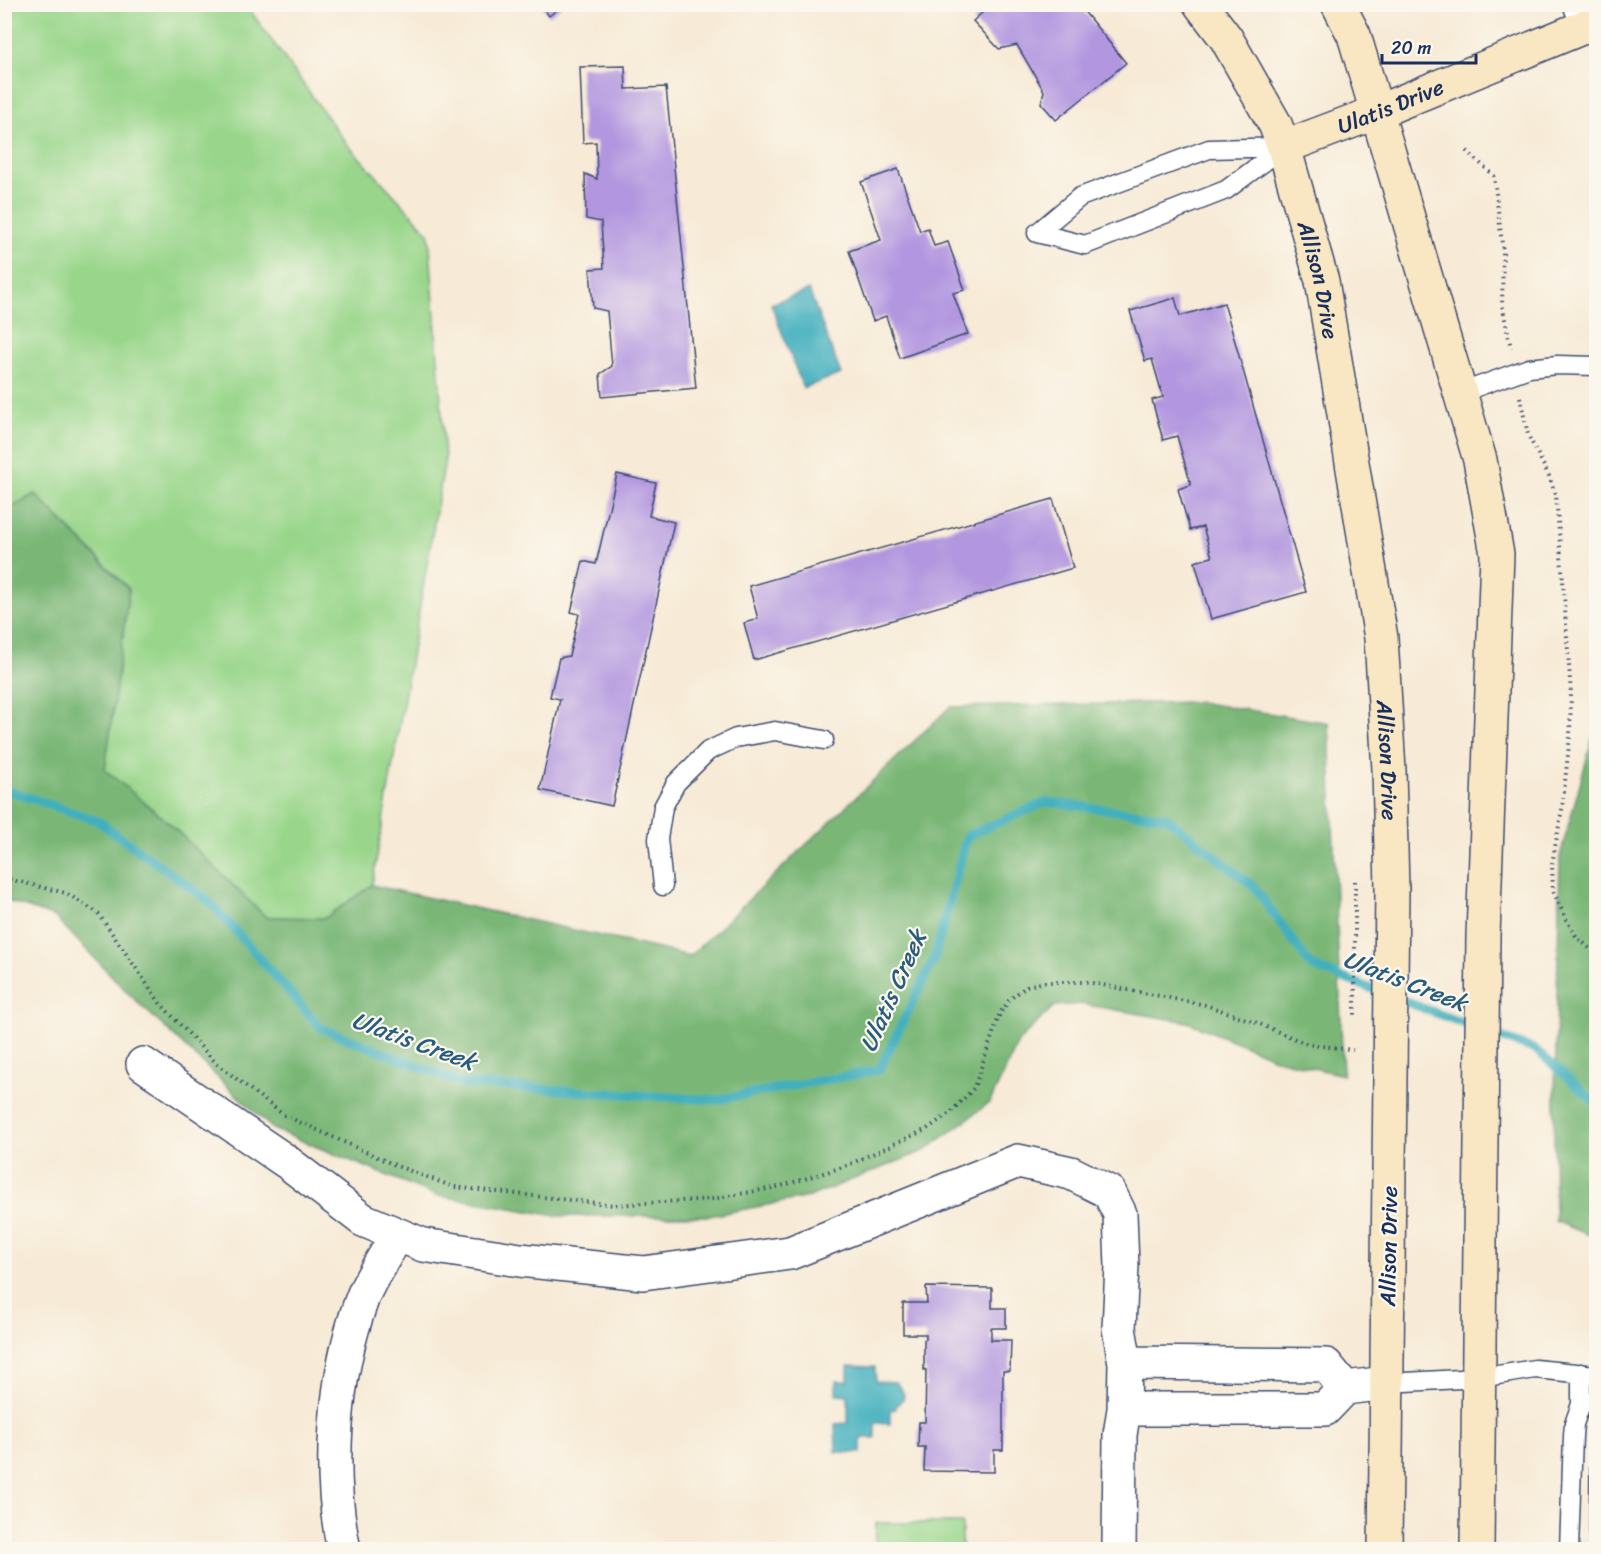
<svg xmlns="http://www.w3.org/2000/svg" width="1601" height="1554" font-family="Sriracha,sans-serif">
<style>
.green{fill:#99d68b;stroke:#5a8274;stroke-width:1.5}
.forest{fill:#7ab777;stroke:#4a736a;stroke-width:1.5}
.water{fill:#41afbe;stroke:#2e6f8e;stroke-width:1.5}
.lines{fill:none;stroke-linecap:round;stroke-linejoin:round}
.stream{stroke:#41afbe;stroke-width:9}
.building{fill:#b297e0}
.service-casing{stroke:#3c4b70;stroke-width:21}
.minor-casing{stroke:#3c4b70;stroke-width:36}
.secondary-casing{stroke:#3c4b70;stroke-width:36}
.path{stroke:#3c4b70;stroke-width:4;stroke-dasharray:1.5 4.5;stroke-linecap:butt}
.service{stroke:#fff;stroke-width:18}
.minor{stroke:#fff;stroke-width:33}
.secondary{stroke:#f9e7c3;stroke-width:33}
.labels{text-anchor:middle;stroke-width:4.5;stroke-linejoin:round;paint-order:stroke}
.street-label{font-size:22px;fill:#1b2f5e;stroke:#fbf7ec}
.water-label{font-size:24px;font-style:italic;fill:#285c80;stroke:#fbf7ec}
</style>
<rect width="100%" height="100%" fill="#fbf7ec"/>
<filter id="ink" filterUnits="userSpaceOnUse"><feTurbulence type="fractalNoise" baseFrequency=".0167" numOctaves="2"/><feDisplacementMap in="SourceGraphic" scale="12" xChannelSelector="R" yChannelSelector="G"/><feConvolveMatrix kernelMatrix="1 2 1 2 8 2 1 2 1" color-interpolation-filters="sRGB"/></filter>
<filter id="wash" filterUnits="userSpaceOnUse"><feTurbulence type="fractalNoise" baseFrequency=".008" numOctaves="4" result="noise"/><feDisplacementMap in="SourceGraphic" scale="24" xChannelSelector="R" yChannelSelector="G"/><feGaussianBlur stdDeviation="1.35" result="paint"/><feColorMatrix in="noise" values="0 0 0 0 0 0 0 0 0 0 0 0 0 0 0 0 0 1.4 0 .05"/><feComposite in="paint" operator="in"/></filter>
<g filter="url(#wash)">
<rect width="100%" height="100%" fill="#f7ead6"/>
<path class="green" d="M 5,5 L 246,5 L 346,143 L 429,233 L 445,459 L 372,885 L 325,918 L 265,917 L 169,823 L 105,770 L 129,589 L 35,494 L 5,511 Z
M 876,1523 L 962,1523 L 962,1549 L 875,1549 Z"/>
<path class="forest" d="M 35,494 L 129,590 L 105,770 L 169,823 L 266,917 L 325,918 L 372,885 L 690,956 L 950,707 L 1198,702 L 1329,723 L 1343,1075 L 1280,1060 L 1188,1022 L 1081,1004 L 1054,1006 L 1019,1041 L 990,1102 L 926,1150 L 809,1197 L 709,1216 L 557,1216 L 435,1195 L 273,1129 L 132,997 L 55,917 L 5,900 L 5,511 Z
M 1594,733 L 1596,743 L 1596,1238 L 1555,1221 L 1554,1140 L 1560,856 Z"/>
<path class="water" d="M 809,290 L 841,374 L 803,388 L 771,304 Z
M 848,1366 L 875,1367 L 876,1381 L 896,1382 L 904,1394 L 903,1400 L 896,1406 L 896,1409 L 890,1410 L 890,1424 L 875,1423 L 875,1438 L 861,1438 L 861,1453 L 836,1452 L 835,1424 L 848,1423 L 848,1395 L 836,1394 L 836,1381 L 848,1381 Z"/>
<g class="lines">
<path class="stream" d="M 4,789 L 98,821 L 209,901 L 321,1028 L 464,1084 L 716,1100 L 879,1070 L 934,959 L 967,836 L 1046,802 L 1166,817 L 1255,888 L 1311,966 L 1383,993
M 1396,998 L 1476,1028
M 1489,1033 L 1536,1050 L 1596,1103"/>
</g>
<g id="blocks">
<path class="building" d="M 540,4 L 564,4 L 549,16 Z
M 976,4 L 1078,4 L 1126,63 L 1056,120 L 1041,103 L 1044,91 L 1017,45 L 999,49 L 973,21 L 983,12 Z
M 625,66 L 626,89 L 666,87 L 696,388 L 602,397 L 600,374 L 612,366 L 607,311 L 593,308 L 590,269 L 604,268 L 601,222 L 586,219 L 585,174 L 597,179 L 596,142 L 583,143 L 580,67 Z
M 898,169 L 920,231 L 928,228 L 934,246 L 948,242 L 965,290 L 953,293 L 968,334 L 900,358 L 886,316 L 873,321 L 849,251 L 881,240 L 861,182 Z
M 1175,298 L 1180,316 L 1224,303 L 1306,592 L 1211,619 L 1195,562 L 1212,557 L 1203,527 L 1190,530 L 1178,489 L 1191,485 L 1177,436 L 1163,440 L 1152,400 L 1163,397 L 1152,359 L 1145,361 L 1130,311 Z
M 617,474 L 656,483 L 649,516 L 674,522 L 612,806 L 540,790 L 560,699 L 550,697 L 559,658 L 569,656 L 579,614 L 571,612 L 583,561 L 596,564 Z
M 1053,499 L 1073,568 L 754,660 L 744,623 L 758,619 L 749,586 Z
M 926,1287 L 992,1288 L 992,1308 L 1006,1308 L 1006,1328 L 991,1328 L 991,1340 L 1011,1340 L 1010,1371 L 1003,1371 L 1003,1450 L 994,1450 L 994,1472 L 924,1471 L 925,1447 L 918,1447 L 919,1422 L 925,1422 L 926,1370 L 924,1370 L 924,1340 L 926,1339 L 926,1334 L 903,1334 L 903,1303 L 927,1303 Z
M 1590,1438 L 1596,1439 L 1596,1550 L 1589,1550 Z"/>
</g>
</g>
<g filter="url(#ink)">
<use href="#blocks" fill-opacity="0" stroke="#3c4b70" stroke-width="1.5"/>
<g class="lines">
<defs>
<path id="service" d="M 1572,4 L 1581,28
M 1037,233 L 1085,245 L 1226,190 L 1284,147
M 1037,233 L 1080,197 L 1209,149 L 1284,147
M 1460,393 L 1529,368 L 1557,365 L 1596,366
M 663,886 L 658,839 L 663,807 L 676,783 L 708,751 L 736,738 L 775,731 L 824,740
M 1387,1383 L 1479,1378 L 1535,1369 L 1596,1375
M 1569,1550 L 1573,1436 L 1574,1424 L 1581,1404 L 1581,1373"/>
<path id="minor" d="M 143,1064 L 287,1162 L 363,1220 L 423,1245 L 520,1260 L 643,1273 L 790,1253 L 1018,1161 L 1071,1173 L 1109,1192 L 1120,1214 L 1122,1266 L 1119,1328 L 1125,1363 L 1124,1409 L 1120,1435 L 1119,1550
M 1125,1363 L 1326,1365 L 1345,1388
M 1124,1409 L 1325,1409 L 1345,1388 L 1387,1383
M 344,1550 C 327,1470 334,1376 362,1299 C 370,1277 386,1256 397,1235"/>
<g id="secondary">
<path id="s1" d="M 1200,4 L 1226,38 L 1275,124 L 1284,147 L 1322,281 L 1381,638 L 1389,770 L 1392,889 L 1385,1550"/>
<path d="M 1338,4 L 1354,35 L 1480,460 L 1497,554 L 1483,936 L 1477,1550"/>
<path id="s2" d="M 1284,147 L 1377,112 L 1596,22"/>
</g>
</defs>
<use href="#service" class="service-casing"/>
<use href="#minor" class="minor-casing"/>
<use href="#secondary" class="secondary-casing"/>
<path class="path" d="M 1467,151 L 1494,176 L 1503,252 L 1502,305 L 1511,348
M 1520,397 L 1528,435 L 1549,476 L 1556,496 L 1563,581 L 1571,694 L 1570,736 L 1562,809 L 1552,864 L 1553,891 L 1566,919 L 1576,936 L 1596,954
M 4,878 L 66,893 L 98,913 L 160,1003 L 217,1064 L 284,1115 L 397,1166 L 454,1187 L 614,1205 L 713,1199 L 778,1187 L 846,1166 L 927,1129 L 951,1112 L 974,1088 L 1000,1013 L 1010,999 L 1027,986 L 1045,982 L 1087,982 L 1206,1005 L 1255,1022 L 1307,1044 L 1353,1050
M 1355,881 L 1355,1019"/>
<use href="#service" class="service"/>
<use href="#minor" class="minor"/>
<use href="#secondary" class="secondary"/>
</g>
</g>
<g class="labels">
<g class="street-label">
<text dy="8" stroke="none"><textPath href="#s2" startOffset="114">Ulatis Drive</textPath></text>
<text dy="8" stroke="none"><textPath href="#s1" startOffset="304">Allison Drive</textPath></text>
<text dy="8" stroke="none"><textPath href="#s1" startOffset="790">Allison Drive</textPath></text>
<text transform="translate(1388 1246) rotate(-89)" y="8">Allison Drive</text>
</g>
<g class="water-label">
<text transform="translate(1405 981) rotate(21)" y="8">Ulatis Creek</text>
<text transform="translate(893 991) rotate(-66)" y="8">Ulatis Creek</text>
<text transform="translate(414 1041) rotate(20)" y="8">Ulatis Creek</text>
</g>
</g>
<rect width="1601" height="1554" fill="none" stroke="#fbf7ec" stroke-width="24"/>
<path d="M1382 54v9h94v-9" fill="none" stroke="#1b2f5e" stroke-width="3"/>
<text x="1391" y="54" font-size="18" fill="#1b2f5e" stroke="#fbf7ec" stroke-width="4.5" paint-order="stroke">20 m</text>
</svg>
